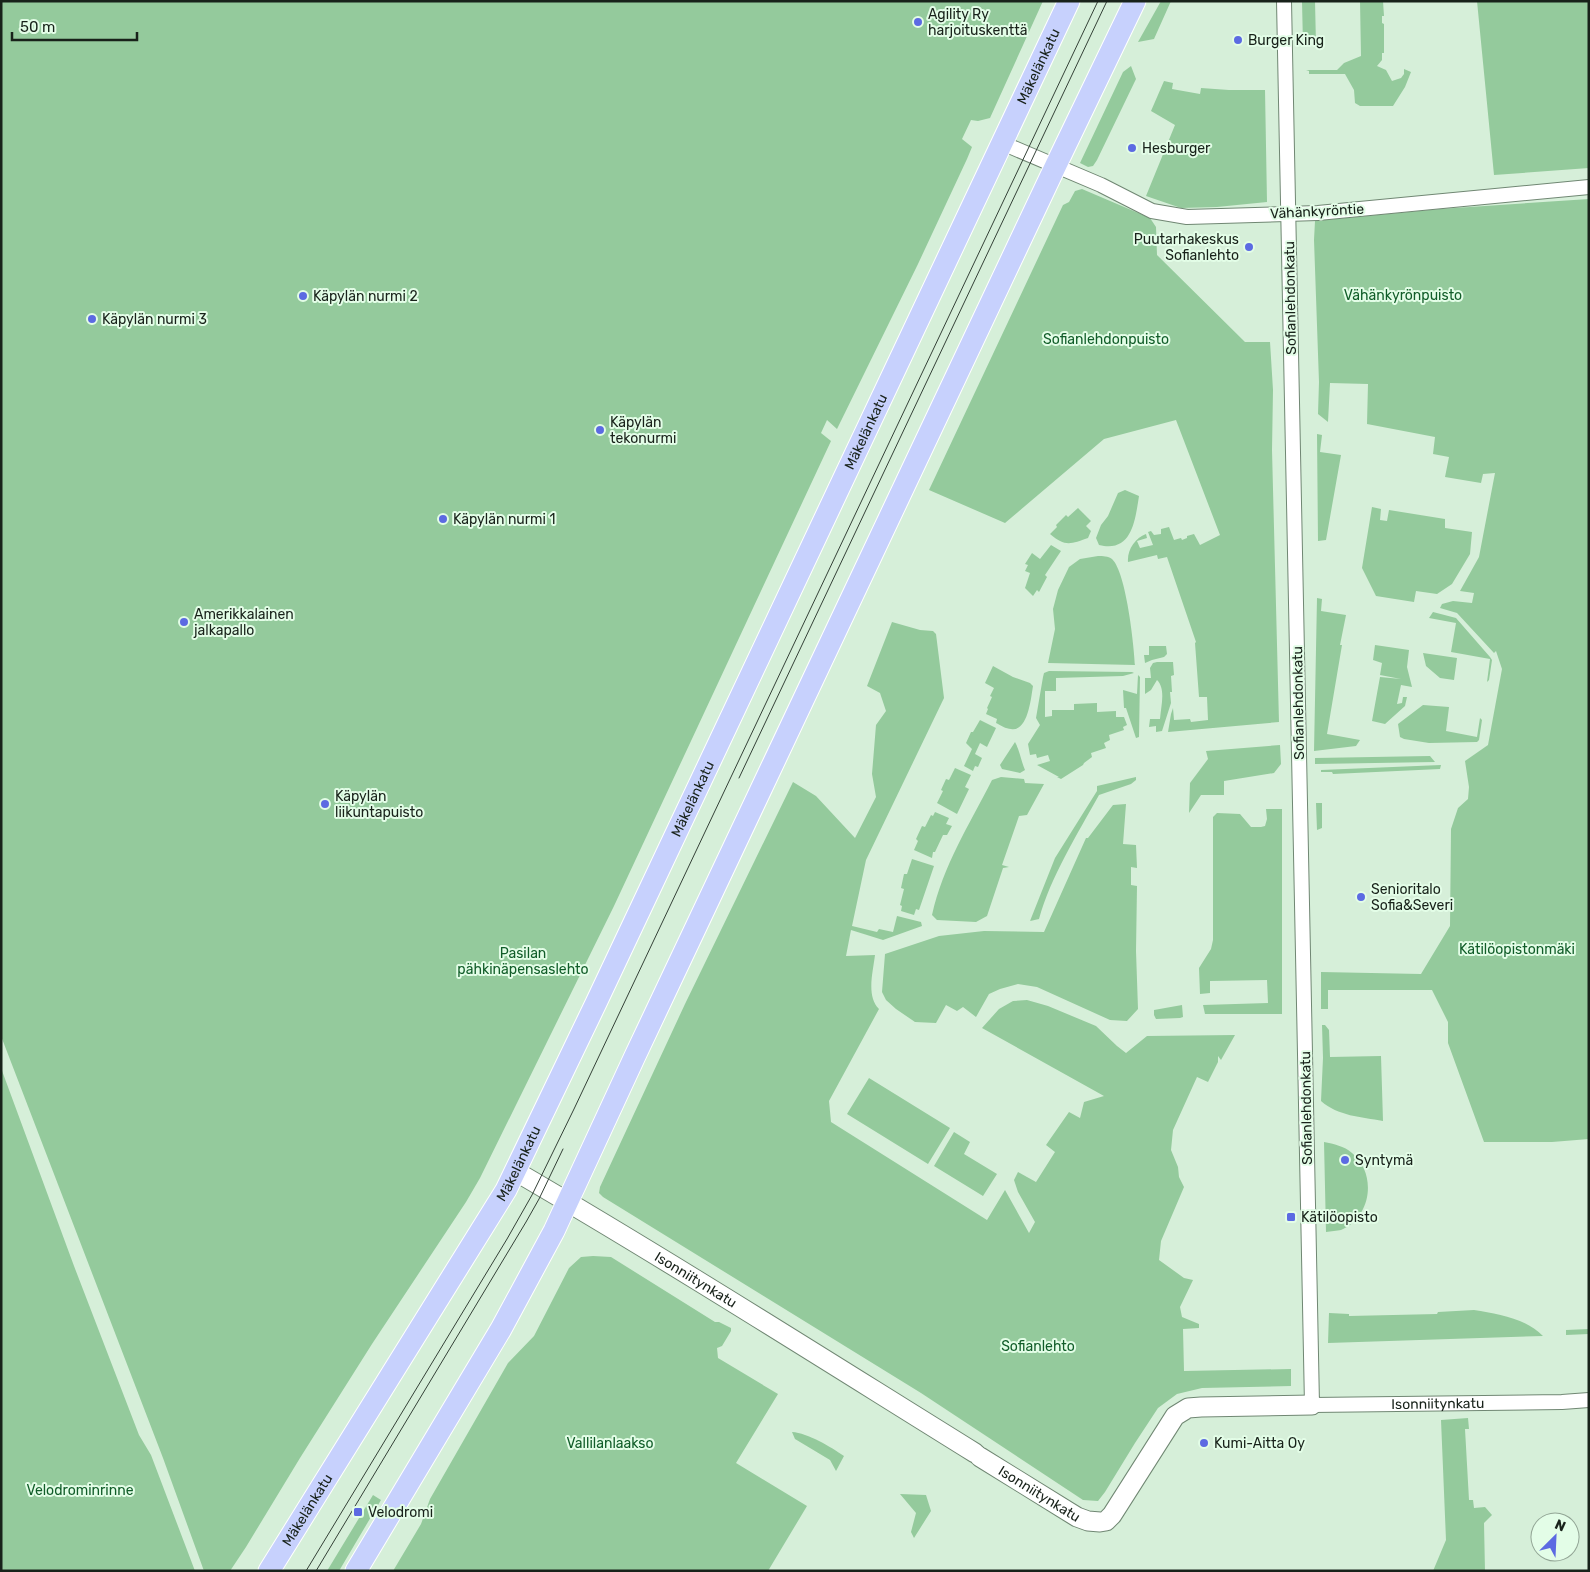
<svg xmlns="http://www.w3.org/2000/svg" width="1590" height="1572" font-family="Rubik,sans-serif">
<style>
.green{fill:#94ca9c}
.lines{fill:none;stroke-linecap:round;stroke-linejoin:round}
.street-casing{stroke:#708773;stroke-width:16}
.secondary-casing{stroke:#708773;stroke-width:21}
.primary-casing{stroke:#fff;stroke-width:23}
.street{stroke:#fff;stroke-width:14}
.secondary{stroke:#fff;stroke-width:19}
.primary{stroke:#c7d1fd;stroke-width:21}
.tram{stroke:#344137;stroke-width:1}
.poi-dot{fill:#5c6ae2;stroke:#e3fde7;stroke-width:2}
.labels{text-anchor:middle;stroke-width:4;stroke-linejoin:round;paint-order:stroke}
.poi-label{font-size:14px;fill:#18221a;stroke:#e3fde7;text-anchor:start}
.street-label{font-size:14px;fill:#18221a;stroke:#e3fde7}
.park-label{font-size:14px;fill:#115d29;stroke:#e3fde7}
</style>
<rect width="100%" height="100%" fill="#d6efd9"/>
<path class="green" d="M 1,1 L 1043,1 L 990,118 L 978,121 L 971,120 L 962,139 L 972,147 L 967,159 L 918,264 L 837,429 L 827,420 L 821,433 L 831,441 L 614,906 L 480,1178 L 466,1202 L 372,1344 L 300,1458 L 246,1547 L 230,1571 L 204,1571 L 163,1458 L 1,1036 Z
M 1161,1 L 1171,1 L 1154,39 L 1138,42 Z
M 1302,1 L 1315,1 L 1316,45 L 1303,45 Z
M 1360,1 L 1383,1 L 1384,16 L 1382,16 L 1382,23 L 1384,24 L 1384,53 L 1382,53 L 1382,60 L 1377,66 L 1386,70 L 1392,81 L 1401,78 L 1404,74 L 1404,69 L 1411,72 L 1405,87 L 1393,106 L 1360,106 L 1355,103 L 1354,90 L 1345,74 L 1309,74 L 1309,71 L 1306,70 L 1337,70 L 1344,63 L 1361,56 Z
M 1477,1 L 1589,1 L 1589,168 L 1494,175 Z
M 1131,66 L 1136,79 L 1097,160 L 1093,166 L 1088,167 L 1080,163 L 1123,72 Z
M 1164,81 L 1173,83 L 1172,89 L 1200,94 L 1201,88 L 1229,90 L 1265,90 L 1267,202 L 1217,207 L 1181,208 L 1146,196 L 1175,125 L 1151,111 Z
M 1082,189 L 1150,218 L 1156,227 L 1157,255 L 1245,342 L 1270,342 L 1273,390 L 1272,450 L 1279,722 L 1168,732 L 1171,714 L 1173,708 L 1174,720 L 1190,719 L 1191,722 L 1208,720 L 1207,697 L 1199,697 L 1195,643 L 1196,642 L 1167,557 L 1158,559 L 1157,555 L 1128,562 C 1127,550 1135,538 1146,534 L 1147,538 L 1137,541 L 1140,548 L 1153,545 L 1148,532 L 1151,531 L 1154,535 L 1161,534 L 1161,529 L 1169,527 L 1174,540 L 1181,538 L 1182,540 L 1187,538 L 1187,536 L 1194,534 L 1200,545 L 1220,535 L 1176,420 L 1104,439 L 1005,523 L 929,490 L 1063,205 L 1069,202 L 1075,191 Z
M 1589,199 L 1589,1139 L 1552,1142 L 1484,1142 L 1448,1043 L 1448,1022 L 1432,990 L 1328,990 L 1328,1009 L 1321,1009 L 1321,972 L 1421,974 L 1450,926 L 1451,829 L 1458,808 L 1468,799 L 1469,787 L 1465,761 L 1488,745 L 1502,669 L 1496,651 L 1494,653 L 1457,613 L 1440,608 L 1442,604 L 1453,601 L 1472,603 L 1474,593 L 1460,591 L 1479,557 L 1495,473 L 1483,474 L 1481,483 L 1445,477 L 1449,457 L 1433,454 L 1435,437 L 1367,424 L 1368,384 L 1330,383 L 1328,422 L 1318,414 L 1319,382 L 1314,240 L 1315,221 L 1440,209 Z
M 1317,434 L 1322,435 L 1320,452 L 1341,455 L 1326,540 L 1318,541 Z
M 1125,490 L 1139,496 C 1135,521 1132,553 1099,545 L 1096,538 L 1101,525 L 1108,516 L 1118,493 Z
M 1372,507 L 1381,509 L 1380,520 L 1387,521 L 1389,510 L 1445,519 L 1445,528 L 1472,532 L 1470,554 L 1452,584 L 1437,594 L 1416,591 L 1414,602 L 1376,596 L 1362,568 Z
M 1078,508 L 1091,521 L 1086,526 L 1091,531 L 1088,538 C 1071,544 1065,547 1050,534 L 1057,527 L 1056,525 L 1066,515 L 1068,517 Z
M 1051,545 L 1061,551 L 1045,575 L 1047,577 L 1039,592 L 1037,590 L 1033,596 L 1025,588 L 1030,573 L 1025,571 L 1028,565 L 1025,564 L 1032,553 L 1040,559 Z
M 1098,556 C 1103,556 1108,556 1112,559 C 1126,572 1134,644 1135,665 L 1048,663 L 1055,629 L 1053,609 L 1058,590 L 1069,567 L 1080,559 Z
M 1317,598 L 1322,599 L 1321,611 L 1346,615 L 1340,645 L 1342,645 L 1327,734 L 1360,740 L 1356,746 L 1314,751 Z
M 1433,612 L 1456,618 L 1490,657 L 1492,660 L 1489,680 L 1487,682 L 1490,659 L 1451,652 L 1456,623 L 1429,618 Z
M 892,622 L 920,630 L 933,631 L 936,634 L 944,698 L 866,860 L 852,926 L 877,932 L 879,929 L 893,932 L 897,916 L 921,922 L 922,926 L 883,940 L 851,930 L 846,956 L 875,955 C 873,972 866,996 879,1009 L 829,1101 L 831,1122 L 987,1220 L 1005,1190 L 1029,1233 L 1035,1222 L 1018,1192 L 1014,1180 L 1018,1172 L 1036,1182 L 1055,1152 L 1046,1145 L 1069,1112 L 1080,1118 L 1084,1102 L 1104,1096 L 982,1028 L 999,1009 L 1013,1001 L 1027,1000 L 1048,1006 L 1096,1026 L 1117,1046 L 1126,1053 L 1147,1036 L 1235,1035 L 1221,1060 L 1218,1056 L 1218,1062 L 1208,1082 L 1197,1077 L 1173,1130 L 1171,1150 L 1178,1167 L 1179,1177 L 1184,1187 L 1161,1241 L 1159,1260 L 1184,1278 L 1193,1280 L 1180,1307 L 1182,1317 L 1199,1324 L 1199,1328 L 1183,1329 L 1184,1371 L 1291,1369 L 1291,1386 L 1202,1388 L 1177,1394 L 1158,1408 L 1135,1443 L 1105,1492 L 1098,1501 L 1083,1500 L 921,1393 L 603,1197 L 599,1193 L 600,1187 L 685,1004 L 793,782 L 816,796 L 855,838 L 876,797 L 872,774 L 876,725 L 886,711 L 880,693 L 867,686 Z
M 1375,645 L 1409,650 L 1407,667 L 1412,687 L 1401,685 L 1397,704 L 1402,703 L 1403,697 L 1407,697 L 1405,706 L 1385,724 L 1372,721 L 1380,677 L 1401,679 L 1380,675 L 1382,663 L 1373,660 Z
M 1149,646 L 1166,646 L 1167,654 L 1164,657 L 1152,660 L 1145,663 L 1144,655 L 1149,655 Z
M 1423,653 L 1457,658 L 1454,680 L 1440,678 L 1426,666 Z
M 1157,662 L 1173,662 L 1174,675 L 1171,676 L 1172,692 L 1170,692 L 1171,703 L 1162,731 L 1156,732 L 1156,726 L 1149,727 L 1150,719 L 1160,719 C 1161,706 1166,689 1157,680 L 1151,690 L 1145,694 L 1145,678 L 1151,678 L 1150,668 L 1153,663 Z
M 993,666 L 1013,677 L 1030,683 L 1033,686 C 1031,698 1028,732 1011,729 C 1006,729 1000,725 996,723 L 997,719 L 986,714 L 988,709 L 987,708 L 992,697 L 990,696 L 994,688 L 985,683 Z
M 1049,671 L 1132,672 L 1134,673 L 1123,676 L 1056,678 L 1056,691 L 1045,691 L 1045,717 L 1052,716 L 1052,710 L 1074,710 L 1074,704 L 1097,703 L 1097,712 L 1116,711 L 1116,717 L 1124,717 L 1127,725 L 1123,727 L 1124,730 L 1109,735 L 1110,740 L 1104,743 L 1106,748 L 1091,753 L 1092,757 L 1084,763 L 1083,765 L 1061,779 L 1057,777 L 1059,777 L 1037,765 L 1050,761 L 1048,755 L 1037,758 L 1036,754 L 1030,755 L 1028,744 L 1040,725 L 1036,718 L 1043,677 L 1044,673 Z
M 1138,675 L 1140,677 L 1139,737 L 1136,738 L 1126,708 L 1124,708 L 1123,690 L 1137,694 Z
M 1423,705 L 1449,707 L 1446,731 L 1477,737 L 1480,718 L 1482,720 L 1479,740 L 1477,742 L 1429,743 L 1404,739 L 1400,737 L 1398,724 Z
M 980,720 L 996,728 L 987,747 L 980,743 L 975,754 L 982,758 L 978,767 L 975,766 L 973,771 L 964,766 L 972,749 L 966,743 L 971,732 L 973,732 Z
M 1015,742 C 1020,751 1021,761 1025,770 L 1020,773 L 1002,769 L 1000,765 Z
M 1280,745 L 1281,764 L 1274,773 L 1224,781 L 1224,795 L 1201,795 L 1189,813 L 1190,783 L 1208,759 L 1206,751 Z
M 1430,756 L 1435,762 L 1315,764 L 1315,758 Z
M 1441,765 L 1440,769 L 1333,774 L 1332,772 L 1321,772 L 1321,770 Z
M 955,768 L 971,775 L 965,787 L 969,789 L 957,814 L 937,803 L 943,791 L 941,790 L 946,779 L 949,780 Z
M 1001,777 L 1024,779 L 1025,783 L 1044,784 L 1027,815 L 1019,816 L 1002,865 L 1009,867 L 1003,868 L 987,916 L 976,922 L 937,920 L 932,915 C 943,866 969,825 992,780 Z
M 1136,777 L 1136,780 L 1131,784 L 1099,795 C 1077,835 1051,876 1039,919 L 1030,921 L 1055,858 L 1097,791 L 1097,786 Z
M 1316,803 L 1322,803 L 1322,828 L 1317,830 Z
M 1126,804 L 1123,844 L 1136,845 L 1137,868 L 1131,867 L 1131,885 L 1137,886 L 1136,951 L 1138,1009 L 1127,1021 L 1110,1020 L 1037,987 L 1018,984 L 1000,989 L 989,994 L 976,1017 L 963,1007 L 957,1011 L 946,1005 L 936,1023 L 915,1022 L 896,1009 L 886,1000 L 882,992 L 885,954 L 939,936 L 984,931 L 1044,932 L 1086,838 L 1088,838 L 1113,805 Z
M 1266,809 L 1282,809 L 1282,1014 L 1205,1014 L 1203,1005 L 1268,1003 L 1267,980 L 1210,981 L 1210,993 L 1200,994 L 1199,968 L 1211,949 L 1213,940 L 1213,817 L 1217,813 L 1240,814 L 1251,827 L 1261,827 L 1265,826 L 1267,819 Z
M 935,812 L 949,818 L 946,824 L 952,826 L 947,835 L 943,835 L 935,852 L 933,852 L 932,858 L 914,850 L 918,841 L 916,839 L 922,826 L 925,827 L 931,815 L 933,816 Z
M 912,859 L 934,866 L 919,910 L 916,909 L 914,915 L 901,911 L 902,906 L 900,905 L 904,889 L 901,888 L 904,874 L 907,874 Z
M 1182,1005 L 1183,1017 L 1180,1018 L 1156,1019 L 1154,1015 L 1154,1010 Z
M 1322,1025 L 1325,1025 L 1329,1030 L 1330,1057 L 1381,1056 L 1383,1121 C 1361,1117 1338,1116 1321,1101 L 1323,1058 Z
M 1,1068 L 74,1266 L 139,1435 L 151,1455 L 195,1571 L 1,1571 Z
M 869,1078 L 950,1128 L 928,1164 L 847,1114 Z
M 954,1132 L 970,1142 L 964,1154 L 997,1174 L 983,1196 L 934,1166 Z
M 1324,1142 C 1334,1144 1344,1146 1352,1153 C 1377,1173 1372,1217 1341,1230 C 1337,1231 1331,1231 1326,1232 Z
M 593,1256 L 611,1257 L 715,1322 L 719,1322 L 731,1328 L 731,1331 L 722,1346 L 717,1348 L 718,1358 L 778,1394 L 736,1463 L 807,1506 L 768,1571 L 393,1571 L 421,1524 L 430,1499 L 508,1363 L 534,1336 L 569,1268 L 581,1257 Z
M 1474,1310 C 1498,1314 1525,1318 1543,1336 L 1328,1343 L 1329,1313 L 1349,1314 L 1349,1316 L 1437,1314 L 1438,1312 Z
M 1589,1329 L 1589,1334 L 1566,1335 L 1566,1330 Z
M 1468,1418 L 1469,1429 L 1465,1429 L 1469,1500 L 1473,1500 L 1474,1508 L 1485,1507 L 1492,1515 L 1484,1523 L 1485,1571 L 1433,1571 L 1446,1540 L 1441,1420 Z
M 792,1432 C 808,1433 831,1447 844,1456 L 836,1471 L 830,1460 L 795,1439 Z
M 900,1494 L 926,1495 L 931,1511 L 914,1538 L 911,1532 L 916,1513 Z
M 373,1495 L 381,1500 L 339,1571 L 327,1571 Z"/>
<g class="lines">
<defs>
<g id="street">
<path id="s1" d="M 1284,1 L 1312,1405 L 1562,1402 L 1589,1400"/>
<path d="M 1002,143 L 1101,185 L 1152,211 L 1187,217 L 1318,213 L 1589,187"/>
</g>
<g id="secondary">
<path id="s2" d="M 515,1171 C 671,1262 822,1358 975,1453"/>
<path id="s3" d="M 980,1457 L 1077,1517 L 1088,1521 L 1100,1522 L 1106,1521 L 1112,1515 L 1175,1416 L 1188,1408 L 1201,1407 L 1312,1405"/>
</g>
<g id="primary">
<path id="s4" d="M 269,1571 L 506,1190 L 596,1003 L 1069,1"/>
<path d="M 356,1571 L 501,1329 L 554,1231 L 635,1056 L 1056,165 L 1135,1"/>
</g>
</defs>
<use href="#street" class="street-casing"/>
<use href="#secondary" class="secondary-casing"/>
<use href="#primary" class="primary-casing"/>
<use href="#street" class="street"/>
<use href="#secondary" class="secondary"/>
<use href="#primary" class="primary"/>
<path class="tram" d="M 739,778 L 1107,1
M 306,1571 L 507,1239 L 532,1195 L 574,1109 L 1098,1
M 316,1571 L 526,1222 L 539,1199 L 563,1149"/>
</g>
<g class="poi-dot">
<circle cx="918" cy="22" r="5"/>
<circle cx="1238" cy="40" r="5"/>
<circle cx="1132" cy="148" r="5"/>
<circle cx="1249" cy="247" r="5"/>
<circle cx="303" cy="296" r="5"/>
<circle cx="92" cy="319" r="5"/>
<circle cx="600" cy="430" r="5"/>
<circle cx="443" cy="519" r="5"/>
<circle cx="184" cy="622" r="5"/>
<circle cx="325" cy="804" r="5"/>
<circle cx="1361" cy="897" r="5"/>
<circle cx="1345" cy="1160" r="5"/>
<rect x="1286" y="1212" width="10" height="10" rx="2.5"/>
<circle cx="1204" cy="1443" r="5"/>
<rect x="353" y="1507" width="10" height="10" rx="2.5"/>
</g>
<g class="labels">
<g class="poi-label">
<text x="928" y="19">Agility Ry<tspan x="928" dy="16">harjoituskenttä</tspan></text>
<text x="1248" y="45">Burger King</text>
<text x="1142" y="153">Hesburger</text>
<text x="1239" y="244" text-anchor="end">Puutarhakeskus<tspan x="1239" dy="16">Sofianlehto</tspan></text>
<text x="313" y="301">Käpylän nurmi 2</text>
<text x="102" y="324">Käpylän nurmi 3</text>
<text x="610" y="427">Käpylän<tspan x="610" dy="16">tekonurmi</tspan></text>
<text x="453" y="524">Käpylän nurmi 1</text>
<text x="194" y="619">Amerikkalainen<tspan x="194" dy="16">jalkapallo</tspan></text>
<text x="335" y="801">Käpylän<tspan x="335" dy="16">liikuntapuisto</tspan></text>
<text x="1371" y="894">Senioritalo<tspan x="1371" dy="16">Sofia&amp;Severi</tspan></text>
<text x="1355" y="1165">Syntymä</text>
<text x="1301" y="1222">Kätilöopisto</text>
<text x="1214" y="1448">Kumi-Aitta Oy</text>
<text x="368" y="1517">Velodromi</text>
</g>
<g class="street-label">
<text dy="5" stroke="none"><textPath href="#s4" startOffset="1692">Mäkelänkatu</textPath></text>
<text transform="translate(1317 211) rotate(-3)" y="5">Vähänkyröntie</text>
<text transform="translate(1290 298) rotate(-91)" y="5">Sofianlehdonkatu</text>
<text dy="5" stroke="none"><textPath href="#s4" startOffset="1288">Mäkelänkatu</textPath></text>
<text transform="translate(1298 703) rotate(-91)" y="5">Sofianlehdonkatu</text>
<text dy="5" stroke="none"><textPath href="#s4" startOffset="882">Mäkelänkatu</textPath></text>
<text transform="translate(1306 1108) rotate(-91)" y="5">Sofianlehdonkatu</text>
<text dy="5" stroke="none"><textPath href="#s4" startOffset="478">Mäkelänkatu</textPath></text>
<text dy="5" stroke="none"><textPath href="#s2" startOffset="211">Isonniitynkatu</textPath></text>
<text dy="5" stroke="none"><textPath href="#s1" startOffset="1530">Isonniitynkatu</textPath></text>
<text dy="5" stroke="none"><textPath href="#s3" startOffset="70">Isonniitynkatu</textPath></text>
<text dy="5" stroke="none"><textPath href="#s4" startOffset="72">Mäkelänkatu</textPath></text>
</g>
<g class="park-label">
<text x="1403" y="300">Vähänkyrönpuisto</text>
<text x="1106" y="344">Sofianlehdonpuisto</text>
<text x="1517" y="954">Kätilöopistonmäki</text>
<text x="523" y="958">Pasilan<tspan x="523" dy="16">pähkinäpensaslehto</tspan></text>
<text x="1038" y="1351">Sofianlehto</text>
<text x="610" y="1448">Vallilanlaakso</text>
<text x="80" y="1495">Velodrominrinne</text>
</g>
</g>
<rect width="1590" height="1572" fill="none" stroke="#18221a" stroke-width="5"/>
<g transform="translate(1555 1537) rotate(24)"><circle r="24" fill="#e3fde7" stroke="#92a595"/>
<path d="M0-4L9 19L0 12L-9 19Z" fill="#5c6ae2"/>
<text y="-8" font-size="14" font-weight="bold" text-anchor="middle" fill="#18221a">N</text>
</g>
<path d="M12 32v8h125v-8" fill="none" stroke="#18221a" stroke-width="2.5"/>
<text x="20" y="32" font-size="15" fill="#18221a" stroke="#e3fde7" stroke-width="4" paint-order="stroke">50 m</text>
</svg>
